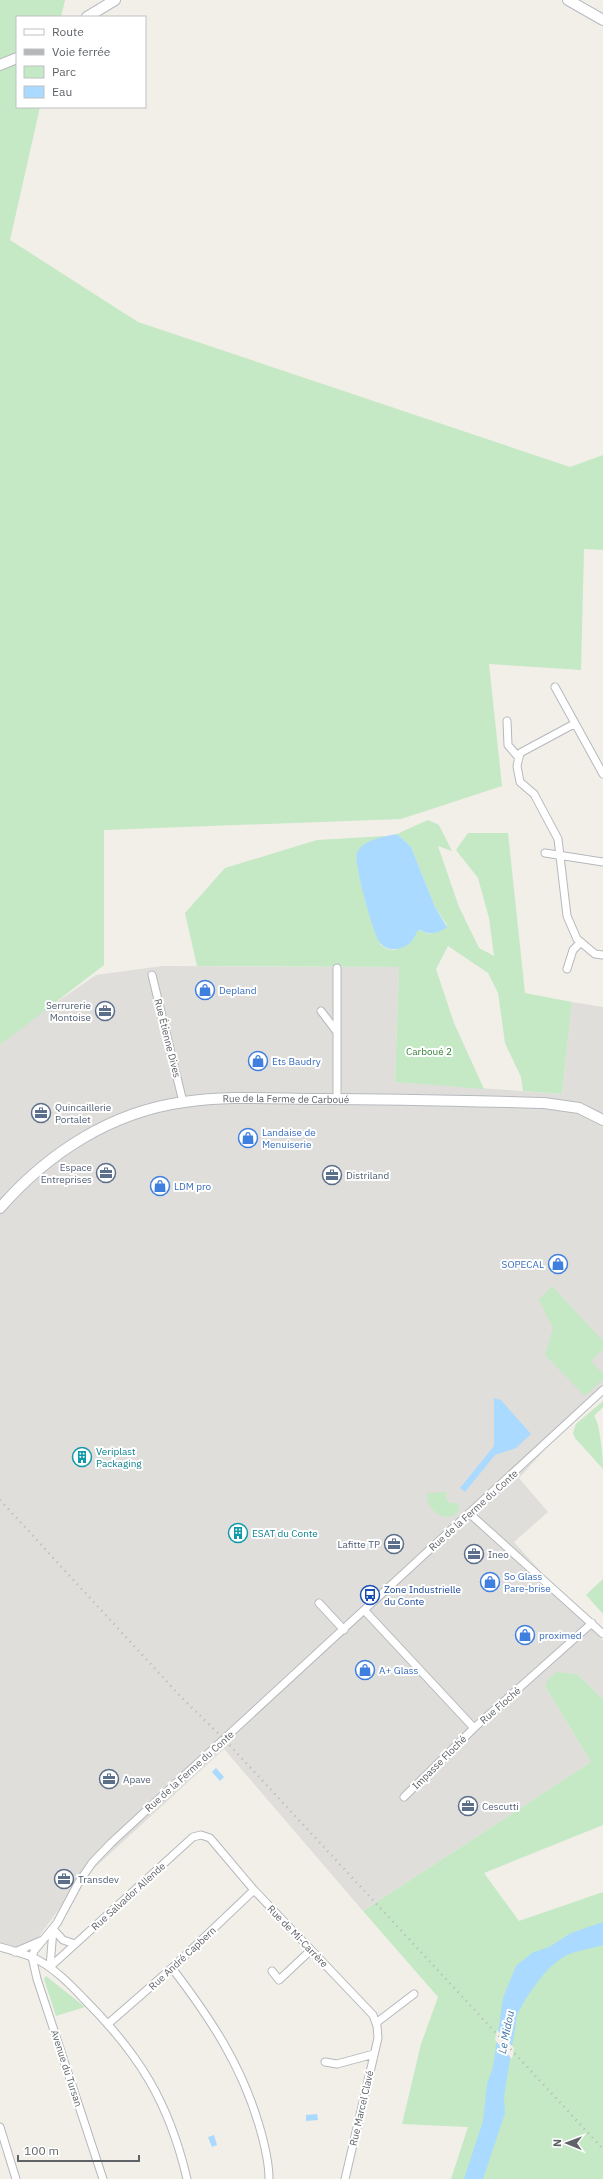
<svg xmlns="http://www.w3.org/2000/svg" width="603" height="2179" font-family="'IBM Plex Sans',sans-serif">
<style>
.industrial{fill:#e0deda}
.green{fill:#c5e8c5}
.water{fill:#aadaff}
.pier{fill:#f1efe8}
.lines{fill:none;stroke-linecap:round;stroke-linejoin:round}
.street-casing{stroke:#b5b8bc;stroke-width:9}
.secondary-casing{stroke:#b6babf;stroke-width:12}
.street{stroke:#fff;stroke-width:7}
.secondary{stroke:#fff;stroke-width:10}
.rail{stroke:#b6b7b8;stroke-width:2.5;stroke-dasharray:1 5;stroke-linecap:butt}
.labels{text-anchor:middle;stroke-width:4;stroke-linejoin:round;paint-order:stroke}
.shop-label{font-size:10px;fill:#366cbe;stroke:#fff;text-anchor:start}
.service-label{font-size:10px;fill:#4e5e75;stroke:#fff;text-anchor:start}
.street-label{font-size:10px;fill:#5f6368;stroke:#fff}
.park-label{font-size:10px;fill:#348238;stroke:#fff}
.culture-label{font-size:10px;fill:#0d838f;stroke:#fff;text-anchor:start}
.transit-label{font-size:10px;fill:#164399;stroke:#fff;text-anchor:start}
.water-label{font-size:11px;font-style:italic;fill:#4174aa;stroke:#fff}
</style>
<rect width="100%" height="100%" fill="#f1efe8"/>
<path class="industrial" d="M 162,966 L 399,967 L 395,1082 L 562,1094 L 572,1002 L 603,1007 L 603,1386 L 519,1478 L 548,1512 L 514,1542 L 603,1641 L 603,1699 L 577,1674 L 545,1686 L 591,1762 L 363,1911 L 224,1749 L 79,1882 L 23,1958 L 0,1951 L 0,1045 L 38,1015 L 96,975 Z"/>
<path class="green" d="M 0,0 L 65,0 L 61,17 L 17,17 L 17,107 L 40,107 L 10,240 L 138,322 L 570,467 L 603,455 L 603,550 L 584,549 L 581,670 L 489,664 L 502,786 L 401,819 L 104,830 L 104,965 L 0,1045 Z
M 428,820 L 439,825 L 452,851 L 438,846 L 459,907 L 479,948 L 494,956 L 489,918 L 478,878 L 456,850 L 468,833 L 508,833 L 525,993 L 572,1002 L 562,1094 L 523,1091 L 521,1077 L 505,1043 L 498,993 L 488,973 L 448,946 L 436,969 L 454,1023 L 484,1089 L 395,1082 L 399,967 L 197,966 L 185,913 L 225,868 L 317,840 L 386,836 L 363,846 L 365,900 L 380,944 L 387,949 L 395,950 L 417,931 L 421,930 C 430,938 439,931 447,925 L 435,907 L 411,847 L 397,834 Z
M 552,1286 L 603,1341 L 603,1349 L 591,1361 L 603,1374 L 603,1379 L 585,1396 L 545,1355 L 553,1328 L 539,1300 Z
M 603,1401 L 603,1407 L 594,1416 C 600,1423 603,1457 603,1469 L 575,1438 L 573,1433 L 576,1424 Z
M 447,1492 L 446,1499 L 450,1503 L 459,1503 L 458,1512 C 445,1525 425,1509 427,1493 Z
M 603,1579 L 603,1614 L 586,1595 Z
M 556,1672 L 577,1674 L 603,1699 L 603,1825 L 484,1873 L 519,1921 L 603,1892 L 603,2179 L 451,2179 L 468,2127 L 402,2124 L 421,2044 L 438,1997 L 363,1911 L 591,1762 L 545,1686 L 549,1678 Z
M 46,1976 L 85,2007 L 56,2016 L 44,1979 Z"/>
<path class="water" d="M 397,834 L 411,847 L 435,907 L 447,927 C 440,933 428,936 421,930 L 417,931 C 414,940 410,945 401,948 C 394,950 387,950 381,944 C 374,938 353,861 357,853 C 362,840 385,836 397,834 Z
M 494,1398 L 501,1400 L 531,1434 L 516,1448 L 495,1455 L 465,1492 L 460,1488 L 494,1446 Z
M 216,1768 L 224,1777 L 220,1781 L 212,1772 Z
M 603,1922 L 603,1945 C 590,1949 573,1951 562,1958 C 546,1967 524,1999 517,2016 L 504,2097 L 505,2113 L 483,2179 L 464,2179 L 483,2121 L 487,2084 L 493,2067 L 503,1998 L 516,1966 L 532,1953 L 549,1947 L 571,1933 Z
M 317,2114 L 318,2120 L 306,2121 L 306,2115 Z
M 214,2135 L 217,2145 L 212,2147 L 208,2137 Z"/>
<path class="pier" d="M 497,2030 L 514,2048 L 512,2059 L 495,2040 Z"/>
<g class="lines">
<defs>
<path id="street" d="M 555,687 L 603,774
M 507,721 L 508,745 L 519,758
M 574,724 L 520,753 L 517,766 L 520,782 L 534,794 L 558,839 L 567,916 L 577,939 L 595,954 L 603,955
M 545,853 L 603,862
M 567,969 L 573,950 L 581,942
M 152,975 L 183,1102
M 321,1011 L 337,1032 L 337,1099
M 337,1032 L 337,968
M 469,1513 L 603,1634
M 319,1603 L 344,1630
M 365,1611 L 474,1728 L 592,1623
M 404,1797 L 474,1728
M 53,1929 L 63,1940 L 75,1944
M 0,1947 C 11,1950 22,1953 32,1957 C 52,1966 69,1983 84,1999 C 139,2054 169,2102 187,2179
M 15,1952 L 43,1940
M 50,1967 L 193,1837 L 201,1835 L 210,1838 L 254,1890 L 373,2015 L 377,2026 L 378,2038 L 345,2179
M 50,1967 L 53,1929
M 172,1968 C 210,2018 241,2064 259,2125 C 264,2142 269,2161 269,2179
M 272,1971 L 279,1980 L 311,1950
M 109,2023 L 172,1968 L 254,1890
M 376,2023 L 414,1994
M 325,2062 L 337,2064 L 374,2054
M 0,2127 L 16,2179
M 103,2179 L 37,1979 L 32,1957 L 34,1951 L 57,1923 L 79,1882 L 92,1863 L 111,1843 L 603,1390"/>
<g id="secondary">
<path d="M 568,0 L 603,20"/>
<path d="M 87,17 L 115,0"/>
<path d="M 0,65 L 17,58"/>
<path id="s1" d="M 0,1208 C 48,1153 111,1112 184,1102 C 230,1095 277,1099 323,1099 C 397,1099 470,1101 544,1103 L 579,1108 L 603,1120"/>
</g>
</defs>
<use href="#street" class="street-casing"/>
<use href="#secondary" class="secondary-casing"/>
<use href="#street" class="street"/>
<use href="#secondary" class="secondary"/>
<path class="rail" d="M 0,1500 L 181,1697 L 224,1739 L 603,2149"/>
</g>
<defs>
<symbol id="shop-ring" viewBox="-11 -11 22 22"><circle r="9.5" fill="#fff" stroke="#3f7fe0" stroke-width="1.5"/><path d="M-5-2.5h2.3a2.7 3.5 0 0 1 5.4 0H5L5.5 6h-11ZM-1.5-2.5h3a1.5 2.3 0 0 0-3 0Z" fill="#3f7fe0"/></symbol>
<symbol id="office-ring" viewBox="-11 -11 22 22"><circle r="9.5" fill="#fff" stroke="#5c6f8a" stroke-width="1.5"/><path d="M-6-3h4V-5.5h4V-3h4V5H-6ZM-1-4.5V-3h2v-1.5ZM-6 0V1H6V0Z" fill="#5c6f8a"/></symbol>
<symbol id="building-ring" viewBox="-11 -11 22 22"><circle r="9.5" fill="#fff" stroke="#0f9aa8" stroke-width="1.5"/><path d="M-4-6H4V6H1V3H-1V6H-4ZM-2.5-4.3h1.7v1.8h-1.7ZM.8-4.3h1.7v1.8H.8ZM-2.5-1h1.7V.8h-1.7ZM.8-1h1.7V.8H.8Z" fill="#0f9aa8"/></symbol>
<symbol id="bus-ring" viewBox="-11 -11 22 22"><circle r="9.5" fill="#fff" stroke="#1a4fb4" stroke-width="1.5"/><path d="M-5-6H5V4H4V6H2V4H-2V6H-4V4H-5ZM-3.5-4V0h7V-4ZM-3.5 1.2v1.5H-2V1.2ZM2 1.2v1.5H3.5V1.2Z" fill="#1a4fb4"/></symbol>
</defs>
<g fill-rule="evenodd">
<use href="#shop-ring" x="194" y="979" width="22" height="22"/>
<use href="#office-ring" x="94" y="1000" width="22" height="22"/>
<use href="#shop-ring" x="247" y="1050" width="22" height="22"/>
<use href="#office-ring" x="30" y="1102" width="22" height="22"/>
<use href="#shop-ring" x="237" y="1127" width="22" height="22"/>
<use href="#office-ring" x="95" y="1162" width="22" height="22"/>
<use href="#office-ring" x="321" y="1164" width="22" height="22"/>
<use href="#shop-ring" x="149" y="1175" width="22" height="22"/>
<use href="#shop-ring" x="547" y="1253" width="22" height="22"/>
<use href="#building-ring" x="71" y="1446" width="22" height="22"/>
<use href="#building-ring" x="227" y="1522" width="22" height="22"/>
<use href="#office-ring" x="383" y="1533" width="22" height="22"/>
<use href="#office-ring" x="463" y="1543" width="22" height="22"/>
<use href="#shop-ring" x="479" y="1571" width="22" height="22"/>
<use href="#bus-ring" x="359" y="1584" width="22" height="22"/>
<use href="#shop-ring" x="514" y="1624" width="22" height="22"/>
<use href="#shop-ring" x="354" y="1659" width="22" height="22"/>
<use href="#office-ring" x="98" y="1768" width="22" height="22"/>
<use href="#office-ring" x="457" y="1795" width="22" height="22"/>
<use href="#office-ring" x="53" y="1868" width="22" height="22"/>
</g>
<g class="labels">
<g class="shop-label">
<text x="219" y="994">Depland</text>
<text x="272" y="1065">Ets Baudry</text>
<text x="262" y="1136">Landaise de<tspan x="262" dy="12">Menuiserie</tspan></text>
<text x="174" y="1190">LDM pro</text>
<text x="544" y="1268" text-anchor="end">SOPECAL</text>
<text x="504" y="1580">So Glass<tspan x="504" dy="12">Pare-brise</tspan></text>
<text x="539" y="1639">proximed</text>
<text x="379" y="1674">A+ Glass</text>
</g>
<g class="service-label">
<text x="91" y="1009" text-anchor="end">Serrurerie<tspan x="91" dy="12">Montoise</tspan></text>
<text x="55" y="1111">Quincaillerie<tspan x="55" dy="12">Portalet</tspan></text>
<text x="92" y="1171" text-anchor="end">Espace<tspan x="92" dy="12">Entreprises</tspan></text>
<text x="346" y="1179">Distriland</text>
<text x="380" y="1548" text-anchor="end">Lafitte TP</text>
<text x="488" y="1558">Ineo</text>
<text x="123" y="1783">Apave</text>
<text x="482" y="1810">Cescutti</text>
<text x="78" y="1883">Transdev</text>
</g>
<g class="street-label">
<text transform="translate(168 1038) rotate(76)" y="4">Rue Étienne Dives</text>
<text dy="4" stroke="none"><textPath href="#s1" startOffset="319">Rue de la Ferme de Carboué</textPath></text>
<text transform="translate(473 1510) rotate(-42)" y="4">Rue de la Ferme du Conte</text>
<text transform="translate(500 1705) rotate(-41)" y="4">Rue Floché</text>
<text transform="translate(439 1762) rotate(-45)" y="4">Impasse Floché</text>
<text transform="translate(189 1771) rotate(-42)" y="4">Rue de la Ferme du Conte</text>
<text transform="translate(128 1896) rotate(-42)" y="4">Rue Salvador Allende</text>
<text transform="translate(298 1936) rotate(46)" y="4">Rue de Mi-Carrère</text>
<text transform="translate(182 1958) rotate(-43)" y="4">Rue André Capbern</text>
<text transform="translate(67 2068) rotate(72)" y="4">Avenue du Tursan</text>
<text transform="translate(361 2108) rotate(-77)" y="4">Rue Marcel Clavé</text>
</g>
<g class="park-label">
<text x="429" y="1055">Carboué 2</text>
</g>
<g class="culture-label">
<text x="96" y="1455">Veriplast<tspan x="96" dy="12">Packaging</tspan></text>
<text x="252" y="1537">ESAT du Conte</text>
</g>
<g class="transit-label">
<text x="384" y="1593">Zone Industrielle<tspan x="384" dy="12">du Conte</tspan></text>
</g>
<g class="water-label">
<text transform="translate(506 2032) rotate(-79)" y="4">Le Midou</text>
</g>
</g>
<rect x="16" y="16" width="130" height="92" fill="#ffffff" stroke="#bfc1c3"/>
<rect x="24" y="29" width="20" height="6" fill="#ffffff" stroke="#bfc1c3"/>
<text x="52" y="36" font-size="12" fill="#5f6368">Route</text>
<rect x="24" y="49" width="20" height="6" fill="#b6b7b8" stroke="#bfc1c3"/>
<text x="52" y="56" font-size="12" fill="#5f6368">Voie ferrée</text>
<rect x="24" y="66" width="20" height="12" fill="#c5e8c5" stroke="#bfc1c3"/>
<text x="52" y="76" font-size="12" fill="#5f6368">Parc</text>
<rect x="24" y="86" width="20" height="12" fill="#aadaff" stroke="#bfc1c3"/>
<text x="52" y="96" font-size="12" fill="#5f6368">Eau</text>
<g transform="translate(567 2143) rotate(271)" stroke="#ffffff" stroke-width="3" paint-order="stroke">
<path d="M0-3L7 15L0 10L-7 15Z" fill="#5f6368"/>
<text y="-6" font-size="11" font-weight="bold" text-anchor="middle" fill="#5f6368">N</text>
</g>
<path d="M18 2155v6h121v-6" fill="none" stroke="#5f6368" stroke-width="2"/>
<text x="24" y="2155" font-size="12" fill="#5f6368" stroke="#ffffff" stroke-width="3" paint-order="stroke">100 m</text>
</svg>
